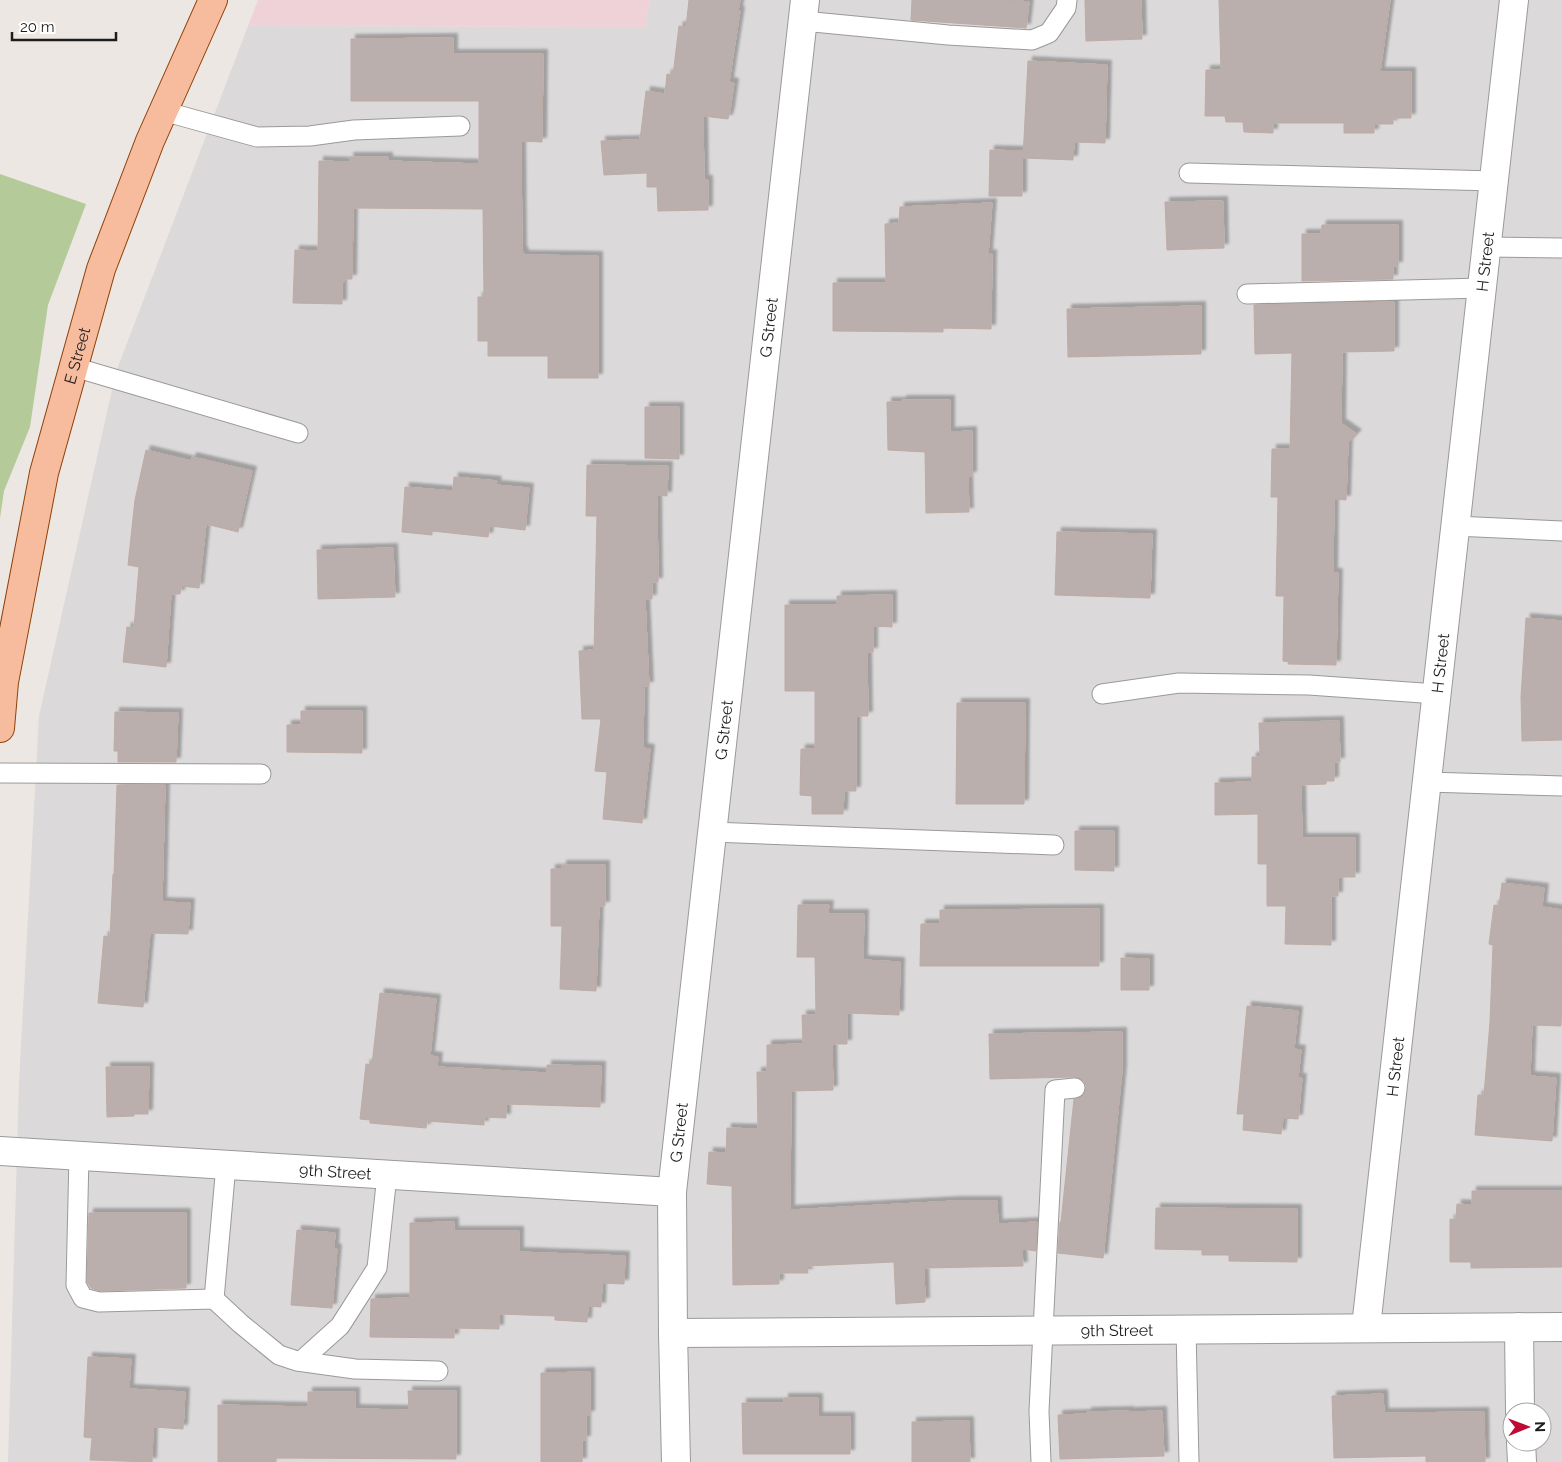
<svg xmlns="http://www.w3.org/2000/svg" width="1562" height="1462" font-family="Raleway,sans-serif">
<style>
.residential{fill:#dbd9da;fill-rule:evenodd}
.commercial{fill:#eed2d8}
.forest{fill:#b4cb99}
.building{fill:#baafac;stroke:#beaba6;filter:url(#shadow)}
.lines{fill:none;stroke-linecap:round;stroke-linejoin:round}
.service-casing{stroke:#9a9a9a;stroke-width:21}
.minor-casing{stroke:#9a9a9a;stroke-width:30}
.primary-casing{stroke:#8e4107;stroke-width:30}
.service{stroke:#fff;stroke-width:19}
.minor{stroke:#fff;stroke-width:28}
.primary{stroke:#f7bb9e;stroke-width:28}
.labels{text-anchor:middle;stroke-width:4.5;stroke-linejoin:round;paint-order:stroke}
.street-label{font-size:16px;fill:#1d1d1d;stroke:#fff}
</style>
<defs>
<filter id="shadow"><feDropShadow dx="4.5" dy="-4.5" stdDeviation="1" flood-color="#0004"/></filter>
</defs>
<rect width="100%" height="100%" fill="#ede7e3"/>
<path class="residential" d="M 650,0 L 1562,0 L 1562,1462 L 8,1462 L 19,1082 L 39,716 L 116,372 L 248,26 L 645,27 ZM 1512,1412 L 1542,1412 L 1542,1442 L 1512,1442 Z"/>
<path class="commercial" d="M 258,0 L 650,0 L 645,27 L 248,26 Z"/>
<path class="forest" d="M 0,174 L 86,204 L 48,305 L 30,427 L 4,491 L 0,518 Z"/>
<path class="building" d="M 689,0 L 740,0 L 738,11 L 740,11 L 729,82 L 734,83 L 730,111 L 728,119 L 703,116 L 704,180 L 708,180 L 708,210 L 658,211 L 657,187 L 647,187 L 647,173 L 604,175 L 601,141 L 640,140 L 646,91 L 665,94 L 667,74 L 673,75 L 679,26 L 686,27 Z
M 912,0 L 1010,0 L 1029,2 L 1026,28 L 911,20 Z
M 1085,0 L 1141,0 L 1142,39 L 1086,41 Z
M 1219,0 L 1390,0 L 1380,72 L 1411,72 L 1411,118 L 1393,118 L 1393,124 L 1374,124 L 1374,133 L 1344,133 L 1344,123 L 1273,123 L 1273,133 L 1244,132 L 1243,122 L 1226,122 L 1225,116 L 1205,116 L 1206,70 L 1221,70 Z
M 453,38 L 453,54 L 543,54 L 542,142 L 521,141 L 522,251 L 523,251 L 524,255 L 598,256 L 598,378 L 548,378 L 548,356 L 488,356 L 488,341 L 478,341 L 478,297 L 484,297 L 483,209 L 353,208 L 352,279 L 344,279 L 344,282 L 342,282 L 342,304 L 293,303 L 295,250 L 318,251 L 319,161 L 350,162 L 349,157 L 388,157 L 388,161 L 479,164 L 479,101 L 351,101 L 351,39 Z
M 1028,61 L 1107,65 L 1105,143 L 1074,142 L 1073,160 L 1023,158 Z
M 990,150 L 1022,151 L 1022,196 L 989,196 Z
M 1223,201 L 1224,248 L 1167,250 L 1165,202 Z
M 992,203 L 988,255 L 992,254 L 991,329 L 943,328 L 943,332 L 833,331 L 833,283 L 886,283 L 885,224 L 899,223 L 900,207 Z
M 1322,225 L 1398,225 L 1398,266 L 1393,266 L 1393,279 L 1302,281 L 1302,234 L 1321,234 Z
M 1394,302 L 1394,351 L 1342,352 L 1341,423 L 1357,434 L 1348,443 L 1346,500 L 1334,499 L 1333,573 L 1338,573 L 1336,665 L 1288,664 L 1289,662 L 1283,661 L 1284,596 L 1276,596 L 1278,497 L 1271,497 L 1272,449 L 1290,449 L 1292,353 L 1255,354 L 1254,305 Z
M 1201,306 L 1201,354 L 1068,357 L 1067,309 Z
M 902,400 L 950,400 L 950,432 L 972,431 L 972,476 L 968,476 L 969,512 L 926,513 L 925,452 L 888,450 L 887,402 L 902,402 Z
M 645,407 L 679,407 L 679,459 L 645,458 Z
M 146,450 L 191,461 L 192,457 L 252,471 L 238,532 L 206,524 L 199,588 L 181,586 L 180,594 L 171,594 L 166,667 L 123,662 L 127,627 L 134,628 L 139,567 L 128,565 L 135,500 Z
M 587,465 L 668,466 L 667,496 L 657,495 L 658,582 L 652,582 L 652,599 L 645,599 L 649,686 L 644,686 L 643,748 L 650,749 L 642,823 L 603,819 L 607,772 L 595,771 L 601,719 L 582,719 L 579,651 L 594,650 L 597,516 L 586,516 Z
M 454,477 L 497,481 L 496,485 L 529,488 L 525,530 L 490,526 L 488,537 L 432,531 L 432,535 L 402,532 L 405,487 L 453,491 Z
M 1057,532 L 1152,534 L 1150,598 L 1055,595 Z
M 393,548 L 395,597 L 318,599 L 317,550 Z
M 892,595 L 892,627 L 873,626 L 873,652 L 867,652 L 868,716 L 856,716 L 856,791 L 844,791 L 843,814 L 812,814 L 812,796 L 800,795 L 801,749 L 815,749 L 815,691 L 785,691 L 785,605 L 837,605 L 837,596 Z
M 1526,618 L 1562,621 L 1562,740 L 1522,741 L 1521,697 Z
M 957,703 L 1025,703 L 1024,804 L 956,804 Z
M 301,711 L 362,711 L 362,753 L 287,752 L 287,725 L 301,725 Z
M 115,712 L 178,713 L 176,762 L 118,762 L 118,751 L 114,751 Z
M 1339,721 L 1340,762 L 1334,762 L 1334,781 L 1326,781 L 1326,784 L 1301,785 L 1302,838 L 1355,838 L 1355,877 L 1338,877 L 1338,896 L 1331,896 L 1331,945 L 1285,944 L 1286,906 L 1267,906 L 1267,864 L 1258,864 L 1258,814 L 1215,815 L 1215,783 L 1252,782 L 1252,757 L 1260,757 L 1259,723 Z
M 117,785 L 165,785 L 162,902 L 190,903 L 188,934 L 150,933 L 143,1007 L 98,1003 L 104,936 L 110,937 L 113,874 L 114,875 Z
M 1075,831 L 1114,831 L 1114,871 L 1075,870 Z
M 562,865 L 605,865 L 605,906 L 599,906 L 596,991 L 560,989 L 562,926 L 551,926 L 551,869 L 562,869 Z
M 1502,883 L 1544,888 L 1542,907 L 1562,910 L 1561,1026 L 1532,1025 L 1530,1076 L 1556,1078 L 1552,1141 L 1475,1135 L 1478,1095 L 1484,1095 L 1490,1022 L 1493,945 L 1489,944 L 1494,905 L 1499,906 Z
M 798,905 L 829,905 L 828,914 L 864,914 L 863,960 L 900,962 L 899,1015 L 847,1013 L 847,1044 L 832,1044 L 833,1090 L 791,1091 L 790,1210 L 954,1201 L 997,1201 L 998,1224 L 1037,1222 L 1036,1251 L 1022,1249 L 1023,1266 L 924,1268 L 925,1302 L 896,1304 L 894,1262 L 807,1266 L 808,1273 L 779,1273 L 779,1284 L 733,1285 L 732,1186 L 707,1184 L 709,1152 L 726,1153 L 727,1128 L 758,1129 L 757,1072 L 767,1072 L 767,1045 L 803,1044 L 802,1015 L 816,1015 L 815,957 L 797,957 Z
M 1099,909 L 1099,966 L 920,966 L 921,924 L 940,924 L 940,910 Z
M 1121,958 L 1149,959 L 1149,990 L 1121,990 Z
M 380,993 L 436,999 L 430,1056 L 438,1057 L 437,1067 L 547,1073 L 547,1065 L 601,1066 L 600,1107 L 506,1104 L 506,1118 L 484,1117 L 484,1125 L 427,1121 L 426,1128 L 370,1123 L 370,1120 L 360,1119 L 366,1064 L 372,1065 Z
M 1247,1006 L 1298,1011 L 1294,1049 L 1301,1050 L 1298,1078 L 1302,1078 L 1298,1119 L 1283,1118 L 1281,1134 L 1243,1130 L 1244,1114 L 1237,1114 Z
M 1122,1032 L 1122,1071 L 1103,1258 L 1058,1253 L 1060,1222 L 1061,1222 L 1074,1099 L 1082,1097 L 1085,1092 L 1086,1086 L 1084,1081 L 1079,1078 L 1074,1077 L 990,1079 L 989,1034 Z
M 106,1067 L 149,1067 L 148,1114 L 134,1114 L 134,1116 L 107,1117 Z
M 1472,1191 L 1562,1191 L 1562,1267 L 1471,1268 L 1471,1262 L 1450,1262 L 1450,1219 L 1456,1220 L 1457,1204 L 1472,1205 Z
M 1156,1208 L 1297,1209 L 1297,1262 L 1229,1261 L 1229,1255 L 1202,1255 L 1202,1250 L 1155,1249 Z
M 89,1213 L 186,1213 L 186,1288 L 100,1291 L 91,1288 L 87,1282 Z
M 454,1222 L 454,1231 L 519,1231 L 519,1252 L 625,1256 L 624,1284 L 602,1283 L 601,1307 L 588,1306 L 587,1322 L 555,1320 L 555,1316 L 499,1314 L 499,1329 L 454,1328 L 454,1338 L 370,1337 L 371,1299 L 410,1298 L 410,1223 Z
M 297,1230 L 335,1233 L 334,1248 L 337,1249 L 332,1308 L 291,1305 Z
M 88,1357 L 131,1359 L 129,1389 L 185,1392 L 183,1429 L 153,1427 L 152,1462 L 90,1460 L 92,1438 L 84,1437 Z
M 590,1372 L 590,1415 L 586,1415 L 586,1440 L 582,1440 L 582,1462 L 541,1462 L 541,1373 Z
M 408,1391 L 456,1391 L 456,1459 L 276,1458 L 276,1462 L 218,1462 L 218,1405 L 308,1407 L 308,1392 L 355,1392 L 355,1409 L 409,1410 Z
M 1383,1394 L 1384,1413 L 1484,1412 L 1485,1462 L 1426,1462 L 1426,1456 L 1334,1458 L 1332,1396 Z
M 784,1398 L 818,1398 L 818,1417 L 850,1417 L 850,1454 L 743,1454 L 742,1403 L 784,1403 Z
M 1129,1411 L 1129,1412 L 1162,1411 L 1164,1456 L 1060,1459 L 1058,1415 L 1087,1414 L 1087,1412 Z
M 969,1421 L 970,1462 L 912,1462 L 912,1422 Z"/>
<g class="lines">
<defs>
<path id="service" d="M 803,21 L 948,35 L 1032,40 L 1049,33 L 1066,8 L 1067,0
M 163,111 L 257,137 L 310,136 L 354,130 L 460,126
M 1189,173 L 1494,181
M 1487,247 L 1562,248
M 1247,294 L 1482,288
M 74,367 L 298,433
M 1455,526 L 1562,531
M 1102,694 L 1179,683 L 1309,685 L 1437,694
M 0,773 L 261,774
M 1427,782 L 1562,786
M 712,832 L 1054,845
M 79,1156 L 76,1285 L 83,1298 L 99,1302 L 214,1299 L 241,1324 L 279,1355 L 297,1361 L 355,1369 L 438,1371
M 214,1299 L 226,1165
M 1186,1329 L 1189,1462
M 301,1361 L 340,1326 L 377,1268 L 387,1175
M 1041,1462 L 1039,1411 L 1055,1090 L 1075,1088"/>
<g id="minor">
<path id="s1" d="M 0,1151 L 672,1192"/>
<path id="s2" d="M 1366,1327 L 1514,0"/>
<path d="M 1519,1327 L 1520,1412"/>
<path id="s3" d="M 673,1333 L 1562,1327"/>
<path d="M 1521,1442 L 1522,1462"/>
<path id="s4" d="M 676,1462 L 673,1333 L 672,1192 L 805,0"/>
</g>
<g id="primary">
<path id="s5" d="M 0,728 L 4,682 L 44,473 L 101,269 L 150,141 L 213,0"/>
</g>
</defs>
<use href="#service" class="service-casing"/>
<use href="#minor" class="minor-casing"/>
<use href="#primary" class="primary-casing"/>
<use href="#service" class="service"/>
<use href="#minor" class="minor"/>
<use href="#primary" class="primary"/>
</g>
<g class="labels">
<g class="street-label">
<text dy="6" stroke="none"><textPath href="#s2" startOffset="1072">H Street</textPath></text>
<text dy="6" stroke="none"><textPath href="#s4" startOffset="1140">G Street</textPath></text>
<text dy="6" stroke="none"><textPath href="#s5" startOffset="381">E Street</textPath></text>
<text dy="6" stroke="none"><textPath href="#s2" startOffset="668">H Street</textPath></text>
<text dy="6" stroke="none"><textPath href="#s4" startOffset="735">G Street</textPath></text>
<text dy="6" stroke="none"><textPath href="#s2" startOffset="262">H Street</textPath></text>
<text dy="6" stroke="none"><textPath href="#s4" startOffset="330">G Street</textPath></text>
<text dy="6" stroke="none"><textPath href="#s1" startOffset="336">9th Street</textPath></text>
<text dy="6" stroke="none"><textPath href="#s3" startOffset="444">9th Street</textPath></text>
</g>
</g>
<g transform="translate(1527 1427) rotate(89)"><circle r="24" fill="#ffffff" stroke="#a5a5a5"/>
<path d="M0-4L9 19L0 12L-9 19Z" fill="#c00a35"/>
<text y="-8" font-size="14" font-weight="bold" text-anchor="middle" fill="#1d1d1d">N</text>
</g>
<path d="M12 32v8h104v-8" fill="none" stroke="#1d1d1d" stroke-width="2.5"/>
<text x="20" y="32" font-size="15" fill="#1d1d1d" stroke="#ffffff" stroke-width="4" paint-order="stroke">20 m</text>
</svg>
